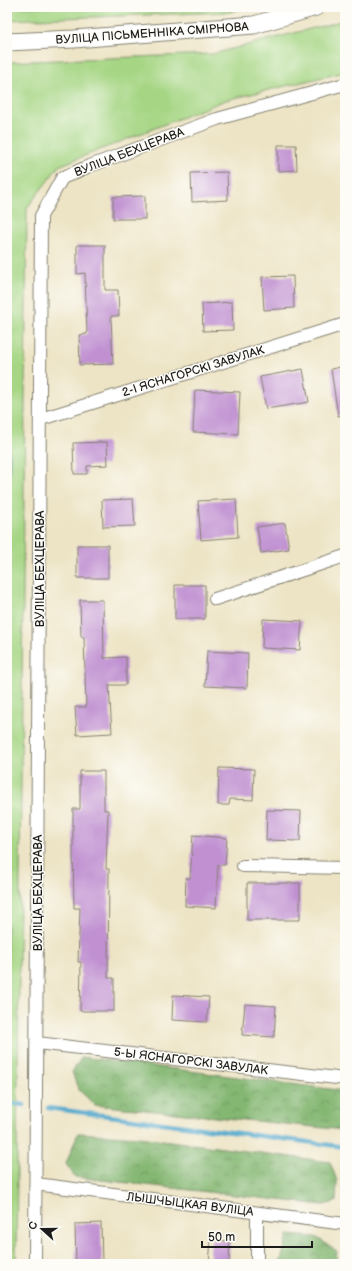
<svg xmlns="http://www.w3.org/2000/svg" width="352" height="1271" font-family="'Balsamiq Sans',sans-serif">
<style>
.green{fill:#a6d684;stroke:#617950}
.forest{fill:url(#forest-crowns);stroke:#506a47}
.water{fill:url(#water-rules);stroke:#356174}
.lines{fill:none;stroke-linecap:round;stroke-linejoin:round}
.stream{stroke:#4ea6cb;stroke-width:4.5}
.building{fill:#c090d1}
.minor-casing{stroke:#848070;stroke-width:14}
.secondary-casing{stroke:#848070;stroke-width:19}
.minor{stroke:#fff;stroke-width:12}
.secondary{stroke:#fff;stroke-width:17}
.labels{text-anchor:middle;stroke-width:3;stroke-linejoin:round;paint-order:stroke}
.street-label{font-size:12px;fill:#1c1c1c;stroke:#fdfcf7}
</style>
<defs>
<pattern id="forest-crowns" width="20" height="18" patternUnits="userSpaceOnUse"><rect width="20" height="18" fill="#84b772"/><path d="M2 6a3 3 0 1 1 6 0M12 15a3 3 0 1 1 6 0" fill="none" stroke="#6b945d"/></pattern>
<pattern id="water-rules" width="6" height="5" patternUnits="userSpaceOnUse"><rect width="6" height="5" fill="#4ea6cb"/><path d="M0 2.5h6" fill="none" stroke="#4086a4"/></pattern>
</defs>
<rect width="100%" height="100%" fill="#fdfcf7"/>
<filter id="ink" filterUnits="userSpaceOnUse"><feTurbulence type="fractalNoise" baseFrequency=".025" numOctaves="2"/><feDisplacementMap in="SourceGraphic" scale="8" xChannelSelector="R" yChannelSelector="G"/><feConvolveMatrix kernelMatrix="1 2 1 2 8 2 1 2 1" color-interpolation-filters="sRGB"/></filter>
<filter id="wash" filterUnits="userSpaceOnUse"><feTurbulence type="fractalNoise" baseFrequency=".012" numOctaves="4" result="noise"/><feDisplacementMap in="SourceGraphic" scale="16" xChannelSelector="R" yChannelSelector="G"/><feGaussianBlur stdDeviation="0.9" result="paint"/><feColorMatrix in="noise" values="0 0 0 0 0 0 0 0 0 0 0 0 0 0 0 0 0 1.4 0 .05"/><feComposite in="paint" operator="in"/></filter>
<g filter="url(#wash)">
<rect width="100%" height="100%" fill="#ede4c5"/>
<path class="green" d="M 7,7 L 248,7 L 230,12 L 7,20 Z
M 345,20 L 345,72 L 226,100 L 59,166 L 27,208 L 16,1264 L 7,1264 L 7,62 L 212,54 Z"/>
<path class="forest" d="M 82,1057 L 345,1091 L 345,1130 L 95,1105 L 78,1089 L 72,1072 Z
M 78,1133 L 139,1137 L 330,1162 L 337,1181 L 336,1202 L 323,1205 L 75,1177 L 66,1164 Z
M 288,1235 L 316,1237 L 337,1251 L 336,1264 L 280,1264 Z"/>
<path class="water" d="M 7,442 L 10,455 L 7,580 Z"/>
<g class="lines">
<path class="stream" d="M 7,1103 L 24,1105
M 48,1108 L 345,1147"/>
</g>
<g id="blocks">
<path class="building" d="M 278,145 L 296,145 L 297,170 L 278,171 Z
M 227,172 L 228,200 L 192,202 L 191,173 Z
M 145,196 L 145,219 L 113,219 L 113,197 Z
M 77,245 L 105,245 L 105,290 L 118,290 L 119,316 L 111,316 L 113,364 L 80,365 L 79,335 L 87,334 L 85,273 L 77,274 Z
M 293,276 L 294,308 L 264,310 L 262,277 Z
M 232,302 L 233,330 L 203,331 L 202,304 Z
M 345,366 L 345,415 L 338,416 L 331,369 Z
M 303,369 L 309,402 L 266,409 L 260,377 Z
M 195,390 L 240,392 L 238,434 L 193,432 Z
M 107,442 L 108,465 L 87,466 L 87,474 L 74,474 L 73,443 Z
M 133,499 L 135,526 L 103,527 L 102,500 Z
M 236,499 L 238,537 L 201,540 L 198,501 Z
M 285,523 L 289,549 L 261,553 L 257,527 Z
M 77,545 L 108,545 L 108,578 L 77,578 Z
M 175,585 L 205,585 L 205,619 L 175,619 Z
M 80,600 L 103,600 L 104,658 L 126,657 L 126,685 L 109,685 L 112,733 L 77,735 L 75,707 L 86,707 L 84,637 L 81,637 Z
M 263,619 L 302,621 L 300,650 L 262,648 Z
M 207,651 L 248,653 L 247,688 L 205,686 Z
M 219,768 L 254,769 L 253,800 L 230,799 L 229,805 L 218,805 Z
M 80,771 L 104,771 L 104,810 L 108,810 L 106,869 L 109,869 L 108,978 L 114,978 L 114,1011 L 80,1011 L 81,962 L 78,962 L 80,908 L 74,908 L 73,848 L 73,809 L 80,809 Z
M 267,810 L 301,811 L 300,841 L 266,840 Z
M 193,835 L 227,838 L 225,865 L 218,865 L 216,908 L 185,906 L 186,878 L 190,878 Z
M 247,883 L 300,883 L 300,920 L 247,920 Z
M 173,995 L 209,997 L 207,1022 L 172,1020 Z
M 245,1004 L 276,1006 L 274,1037 L 242,1035 Z
M 101,1223 L 102,1264 L 76,1264 L 75,1224 Z
M 211,1240 L 230,1241 L 229,1264 L 209,1264 Z"/>
</g>
</g>
<g filter="url(#ink)">
<use href="#blocks" fill-opacity="0" stroke="#848070" stroke-width="1"/>
<g class="lines">
<defs>
<path id="minor" d="M 41,419 L 345,324
M 215,599 L 345,556
M 243,866 L 345,868
M 37,1043 L 345,1079
M 36,1184 L 345,1224
M 35,1264 L 41,216 L 62,178 L 87,167 L 217,119 L 345,84
M 257,1264 L 257,1213"/>
<path id="secondary" d="M 7,42 L 74,39 L 254,25 L 316,7"/>
</defs>
<use href="#minor" class="minor-casing"/>
<use href="#secondary" class="secondary-casing"/>
<use href="#minor" class="minor"/>
<use href="#secondary" class="secondary"/>
</g>
</g>
<g class="labels">
<g class="street-label">
<text transform="translate(152 33) rotate(-4)" y="4">ВУЛІЦА ПІСЬМЕННІКА СМІРНОВА</text>
<text transform="translate(129 152) rotate(-21)" y="4">ВУЛІЦА БЕХЦЕРАВА</text>
<text transform="translate(193 371) rotate(-17)" y="4">2-І ЯСНАГОРСКІ ЗАВУЛАК</text>
<text transform="translate(40 569) rotate(-90)" y="4">ВУЛІЦА БЕХЦЕРАВА</text>
<text transform="translate(38 893) rotate(-90)" y="4">ВУЛІЦА БЕХЦЕРАВА</text>
<text transform="translate(191 1061) rotate(7)" y="4">5-Ы ЯСНАГОРСКІ ЗАВУЛАК</text>
<text transform="translate(190 1204) rotate(7)" y="4">ЛЫШЧЫЦКАЯ ВУЛІЦА</text>
</g>
</g>
<rect width="352" height="1271" fill="none" stroke="#fdfcf7" stroke-width="24"/>
<g transform="translate(42 1229) rotate(291)" stroke="#fdfcf7" stroke-width="3" paint-order="stroke">
<path d="M0-3L7 15L0 10L-7 15Z" fill="#1c1c1c"/>
<text y="-6" font-size="11" font-weight="bold" text-anchor="middle" fill="#1c1c1c">С</text>
</g>
<path d="M202 1241v6h110v-6" fill="none" stroke="#1c1c1c" stroke-width="2"/>
<text x="208" y="1241" font-size="12" fill="#1c1c1c" stroke="#fdfcf7" stroke-width="3" paint-order="stroke">50 m</text>
</svg>
